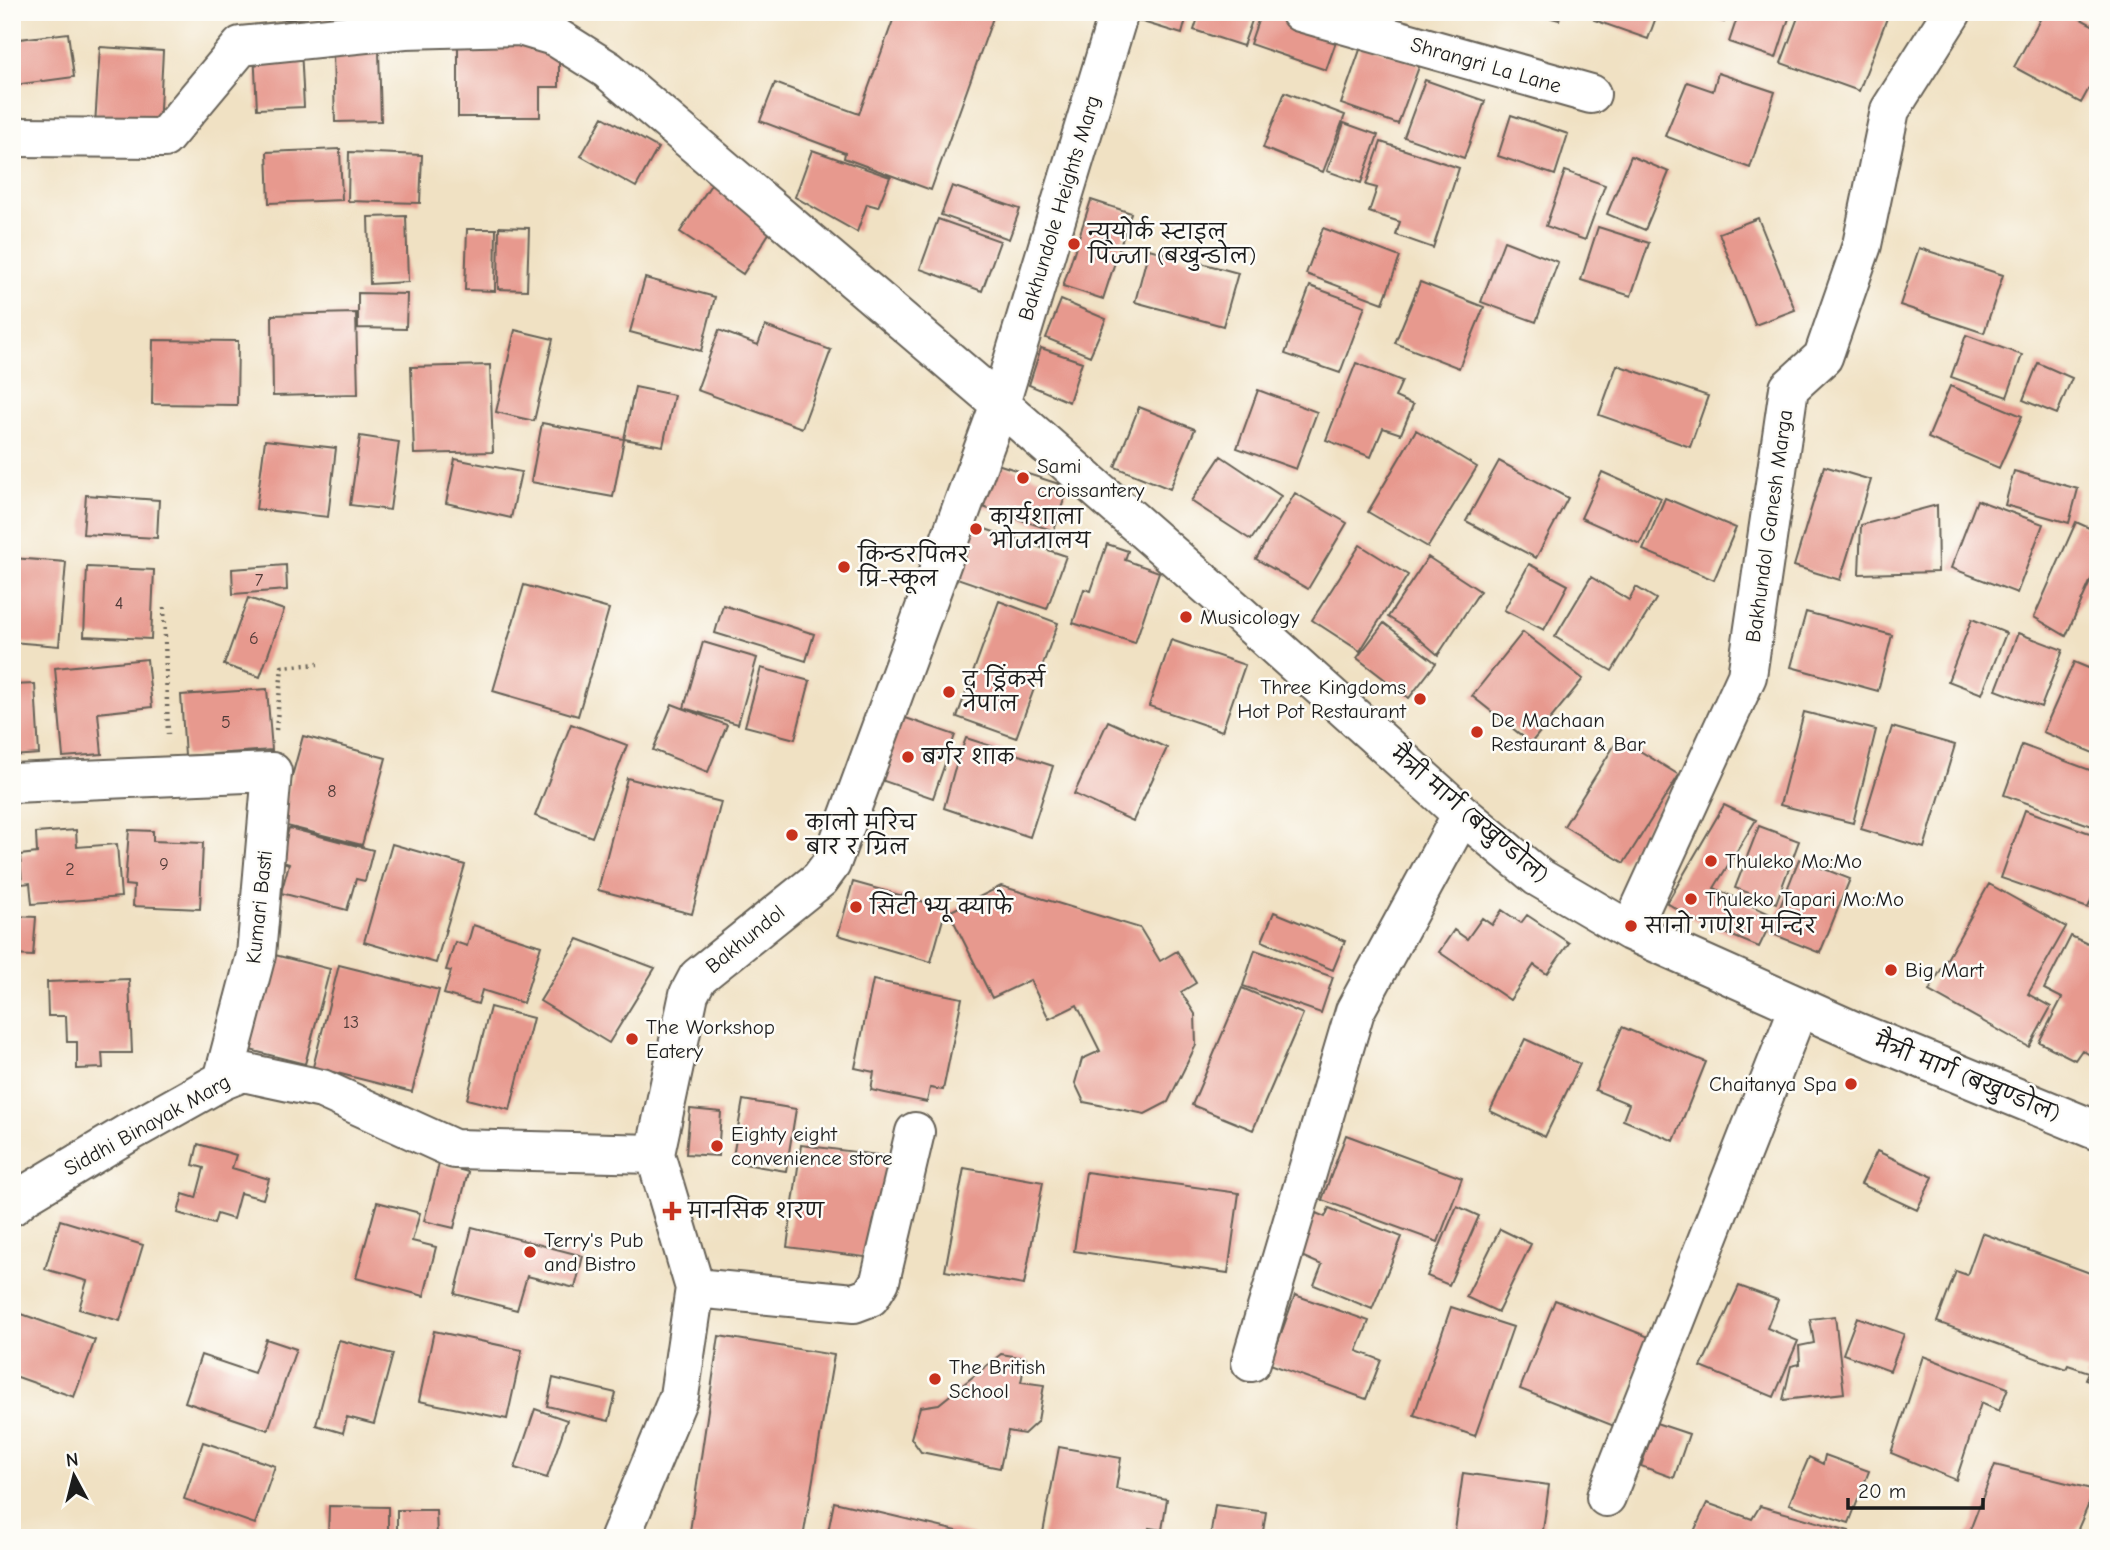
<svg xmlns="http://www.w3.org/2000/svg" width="2110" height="1550" font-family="'Comic Neue','Playpen Sans Deva',sans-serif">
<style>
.building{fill:#e7998e}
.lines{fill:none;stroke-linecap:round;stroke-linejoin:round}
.minor-casing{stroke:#666156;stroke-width:42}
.path{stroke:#666156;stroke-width:4.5;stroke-dasharray:2 5;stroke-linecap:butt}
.minor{stroke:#fff;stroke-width:38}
.poi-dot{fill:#c8321e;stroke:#fdfcf7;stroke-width:2.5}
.labels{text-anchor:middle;stroke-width:5;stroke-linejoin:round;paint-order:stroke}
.number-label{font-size:18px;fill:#4f3b38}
.street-label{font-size:21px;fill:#1c1c1c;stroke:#fdfcf7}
.poi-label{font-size:21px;fill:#1c1c1c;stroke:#fdfcf7;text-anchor:start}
</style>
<rect width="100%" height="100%" fill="#fdfcf7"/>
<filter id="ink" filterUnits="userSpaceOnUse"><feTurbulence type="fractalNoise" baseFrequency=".0143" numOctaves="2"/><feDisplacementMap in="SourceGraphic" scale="14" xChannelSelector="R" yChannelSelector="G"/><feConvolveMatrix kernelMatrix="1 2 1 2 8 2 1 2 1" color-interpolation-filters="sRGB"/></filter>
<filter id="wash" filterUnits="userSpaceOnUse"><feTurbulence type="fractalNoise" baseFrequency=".00686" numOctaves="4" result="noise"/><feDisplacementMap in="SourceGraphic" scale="28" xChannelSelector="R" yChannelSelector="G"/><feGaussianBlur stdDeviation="1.57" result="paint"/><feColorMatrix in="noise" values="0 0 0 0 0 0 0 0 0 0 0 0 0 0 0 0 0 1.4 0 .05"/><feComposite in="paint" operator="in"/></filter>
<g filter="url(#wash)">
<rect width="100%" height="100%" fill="#f0e1c3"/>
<g id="blocks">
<path class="building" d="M 255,12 L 329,12 L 329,19 L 255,19 Z
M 896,12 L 995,12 L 931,190 L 844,158 L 845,153 L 760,121 L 775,83 L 859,114 Z
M 1139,12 L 1188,12 L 1182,34 L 1136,20 Z
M 1200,12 L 1255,12 L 1243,46 L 1194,30 Z
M 1261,12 L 1337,39 L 1326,70 L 1250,44 Z
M 1530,12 L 1561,12 L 1559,20 Z
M 1597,12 L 1658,12 L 1648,39 L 1594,20 Z
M 1695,12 L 1727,12 L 1724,22 Z
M 1739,12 L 1791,12 L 1776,58 L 1729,42 Z
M 1800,12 L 1872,12 L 1887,18 L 1859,91 L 1781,63 Z
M 2044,12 L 2068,12 L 2098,28 L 2098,72 L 2081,103 L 2014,67 Z
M 68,33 L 74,77 L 14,85 L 12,40 Z
M 458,42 L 530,42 L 530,50 L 559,50 L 559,87 L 540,87 L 540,117 L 458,117 Z
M 1362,44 L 1420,64 L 1398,124 L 1341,104 Z
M 100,47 L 163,51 L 159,128 L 95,125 Z
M 301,48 L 304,107 L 257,109 L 254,51 Z
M 379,51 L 381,121 L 335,122 L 333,52 Z
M 1718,73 L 1775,92 L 1750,168 L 1665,136 L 1687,82 L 1713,91 Z
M 1425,80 L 1485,101 L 1464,158 L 1404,137 Z
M 1285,92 L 1345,115 L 1323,172 L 1263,148 Z
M 1511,115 L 1568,134 L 1555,175 L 1498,156 Z
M 603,117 L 658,148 L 636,187 L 581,156 Z
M 1344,123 L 1378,135 L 1361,183 L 1327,171 Z
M 1381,142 L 1459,168 L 1433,248 L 1396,235 L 1400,222 L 1369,212 L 1377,188 L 1366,185 Z
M 340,149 L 342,200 L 269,203 L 267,152 Z
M 812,150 L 890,177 L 878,207 L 867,204 L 857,232 L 795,197 Z
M 349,152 L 422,155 L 420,203 L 348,201 Z
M 1631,156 L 1669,172 L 1645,230 L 1607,214 Z
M 2098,158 L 2098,181 L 2088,174 Z
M 1565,171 L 1605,185 L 1585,240 L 1546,226 Z
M 714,180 L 777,221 L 743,274 L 680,232 Z
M 952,186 L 1020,209 L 1009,239 L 941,215 Z
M 1091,200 L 1131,213 L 1103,299 L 1063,286 Z
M 406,216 L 408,282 L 370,284 L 368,217 Z
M 1758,218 L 1795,310 L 1755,325 L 1719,233 Z
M 938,219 L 1000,241 L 982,291 L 920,269 Z
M 499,227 L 529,228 L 527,290 L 498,289 Z
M 1598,227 L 1649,243 L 1631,296 L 1581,280 Z
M 1323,228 L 1400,257 L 1383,303 L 1306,274 Z
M 467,229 L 496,229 L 495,291 L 465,290 Z
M 1504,241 L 1558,262 L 1536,322 L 1481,302 Z
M 1919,248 L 2003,275 L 1984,333 L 1900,305 Z
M 1149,249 L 1238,273 L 1223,326 L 1135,302 Z
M 645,278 L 715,297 L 701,351 L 630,332 Z
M 1420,282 L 1484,307 L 1459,368 L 1395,343 Z
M 1310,286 L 1365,306 L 1340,373 L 1285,354 Z
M 358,293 L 407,294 L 406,329 L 358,328 Z
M 1061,300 L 1106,319 L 1090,356 L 1046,338 Z
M 356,313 L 358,394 L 273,396 L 272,315 Z
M 765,326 L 831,350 L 802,428 L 697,390 L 719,330 L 758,345 Z
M 515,330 L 553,339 L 534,421 L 496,412 Z
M 1966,335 L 2022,355 L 2007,397 L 1951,377 Z
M 153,340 L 238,341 L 237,405 L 152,404 Z
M 1041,348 L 1082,362 L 1069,402 L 1029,385 Z
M 1356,363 L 1402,381 L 1395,397 L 1413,405 L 1401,434 L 1383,428 L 1371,457 L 1326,440 Z
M 2038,363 L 2072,378 L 2057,414 L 2023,400 Z
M 490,365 L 493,452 L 414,454 L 411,367 Z
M 1617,365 L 1708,396 L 1690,447 L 1599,415 Z
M 1950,386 L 2022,416 L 1999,468 L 1928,438 Z
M 635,387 L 674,395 L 663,446 L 624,439 L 613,497 L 531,482 L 542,423 L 624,439 Z
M 1258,390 L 1317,412 L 1296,469 L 1237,448 Z
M 1139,407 L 1195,429 L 1170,489 L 1115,467 Z
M 1416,430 L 1477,467 L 1428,547 L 1368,512 Z
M 360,436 L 399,442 L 390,510 L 350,505 Z
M 265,440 L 336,448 L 328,517 L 256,509 Z
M 1221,456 L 1281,496 L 1251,540 L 1191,501 Z
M 455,459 L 521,472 L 511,518 L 446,503 Z
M 988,461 L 1068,487 L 1054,531 L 974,504 Z
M 1499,461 L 1568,498 L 1536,558 L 1466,521 Z
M 1824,466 L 1871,480 L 1840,580 L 1794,566 Z
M 2014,471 L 2078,489 L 2069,523 L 2005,505 Z
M 1602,472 L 1661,498 L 1640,544 L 1581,518 Z
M 1295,493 L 1347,523 L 1308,589 L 1256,559 Z
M 86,495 L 159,500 L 157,538 L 83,534 Z
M 1665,498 L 1736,528 L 1714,580 L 1643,550 Z
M 1977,500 L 2043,524 L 2017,593 L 1951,568 Z
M 1937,505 L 1938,572 L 1859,574 L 1861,525 Z
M 2076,522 L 2098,532 L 2098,564 L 2066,636 L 2034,617 Z
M 970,524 L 1066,556 L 1047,609 L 951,576 Z
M 1107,544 L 1128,551 L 1125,560 L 1159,572 L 1135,643 L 1073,623 L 1084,589 L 1091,591 Z
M 1360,545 L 1408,575 L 1360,651 L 1312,620 Z
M 1428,557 L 1480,591 L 1438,655 L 1409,630 L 1388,617 Z
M 12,558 L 66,562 L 59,646 L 12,642 Z
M 1529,564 L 1568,585 L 1544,630 L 1504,610 Z
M 286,565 L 287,590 L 233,594 L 232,569 Z
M 87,567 L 154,570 L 151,639 L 84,636 Z
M 1591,577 L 1629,600 L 1636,587 L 1656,599 L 1612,671 L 1555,637 Z
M 524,585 L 609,609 L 578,716 L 493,691 Z
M 248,598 L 284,610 L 260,677 L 224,665 Z
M 999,601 L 1058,623 L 1016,738 L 957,717 Z
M 723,605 L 814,634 L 806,661 L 715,633 Z
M 1806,612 L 1892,635 L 1878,691 L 1791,667 Z
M 1972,619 L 2006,633 L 1982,694 L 1948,681 Z
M 1384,623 L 1436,663 L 1409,698 L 1357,658 Z
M 1523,632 L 1583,679 L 1531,743 L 1472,696 Z
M 2018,633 L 2063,650 L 2041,707 L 1996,690 Z
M 1171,640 L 1245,665 L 1222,731 L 1149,706 Z
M 703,642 L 757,658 L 738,724 L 684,708 Z
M 147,659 L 152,707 L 98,713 L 102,754 L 63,757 L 55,668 Z
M 2074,662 L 2098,672 L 2098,755 L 2043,732 Z
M 761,668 L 810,681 L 795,739 L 745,726 Z
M 35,684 L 39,754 L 12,756 L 12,685 Z
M 267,689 L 272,750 L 185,756 L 181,695 Z
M 672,704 L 727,725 L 708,772 L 653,750 Z
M 1804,712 L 1876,730 L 1853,823 L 1780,805 Z
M 900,716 L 955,735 L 933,798 L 878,779 Z
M 1108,721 L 1167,748 L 1133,821 L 1074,794 Z
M 571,724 L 627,745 L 592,837 L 535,816 Z
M 1892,727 L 1955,745 L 1924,848 L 1861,829 Z
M 303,736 L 386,758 L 362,845 L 279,824 Z
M 966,738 L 1053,766 L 1030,837 L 944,808 L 954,771 Z
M 1619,738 L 1679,775 L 1624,863 L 1564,826 Z
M 2022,745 L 2098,773 L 2098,828 L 2004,795 Z
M 627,778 L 721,802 L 692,914 L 598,890 Z
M 1724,805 L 1756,820 L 1714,888 L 1774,916 L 1759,947 L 1694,920 L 1667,903 Z
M 2025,810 L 2098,836 L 2098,882 L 2088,908 L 2001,878 Z
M 1759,826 L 1799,841 L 1776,903 L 1735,888 Z
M 289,828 L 373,850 L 365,881 L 356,879 L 347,910 L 281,893 L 289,864 L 280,861 Z
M 76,830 L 77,847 L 117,844 L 121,897 L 32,904 L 30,883 L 22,884 L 20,855 L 37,853 L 36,833 Z
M 129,830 L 153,831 L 153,841 L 203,843 L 200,909 L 133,906 L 134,886 L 125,885 Z
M 392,844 L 465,865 L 436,963 L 364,942 Z
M 1799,859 L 1850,879 L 1820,953 L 1770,933 Z
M 853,882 L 946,908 L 931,962 L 838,935 Z
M 1989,884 L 2066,927 L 2028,994 L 2051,1007 L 2029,1047 L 1929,991 Z
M 1001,886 L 1140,928 L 1160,961 L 1177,951 L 1196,983 L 1181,992 L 1195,1014 L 1196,1045 L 1168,1102 L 1145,1114 L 1084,1102 L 1075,1083 L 1082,1059 L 1100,1051 L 1077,1005 L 1049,1019 L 1030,980 L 992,998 L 949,912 Z
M 1502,910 L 1521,923 L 1527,915 L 1569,943 L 1547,974 L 1534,965 L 1510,1000 L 1439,952 L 1454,930 L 1467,939 L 1482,918 L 1492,925 Z
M 1274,912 L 1345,941 L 1333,970 L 1262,941 Z
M 12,916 L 36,917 L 33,956 L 12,955 Z
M 473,925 L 541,946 L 523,1003 L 482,990 L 478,1004 L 444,994 L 451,971 L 446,970 L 455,942 L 467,946 Z
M 2071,936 L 2098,949 L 2098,1038 L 2090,1055 L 2082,1050 L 2075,1060 L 2039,1042 L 2062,998 L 2044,989 Z
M 578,939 L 655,968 L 609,1043 L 540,1001 Z
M 1255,950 L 1333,977 L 1321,1013 L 1243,986 Z
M 271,954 L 330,969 L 305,1064 L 246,1049 Z
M 339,965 L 439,990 L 412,1092 L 313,1067 Z
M 129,979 L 132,1053 L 102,1053 L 103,1068 L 77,1069 L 77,1042 L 67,1042 L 66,1016 L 48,1016 L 47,982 Z
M 873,980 L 962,998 L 943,1090 L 930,1088 L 927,1102 L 871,1090 L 874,1072 L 855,1068 Z
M 1242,988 L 1303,1014 L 1253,1130 L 1192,1105 Z
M 490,1007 L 533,1018 L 510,1110 L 467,1099 Z
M 1622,1027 L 1706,1062 L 1674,1141 L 1623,1120 L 1629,1104 L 1595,1090 Z
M 1525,1039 L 1580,1064 L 1545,1137 L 1490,1111 Z
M 743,1100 L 796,1109 L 786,1171 L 732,1162 Z
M 690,1109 L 721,1112 L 718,1156 L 686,1154 Z
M 1346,1135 L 1462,1178 L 1438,1242 L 1322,1200 Z
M 198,1144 L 236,1155 L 232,1168 L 269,1179 L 263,1199 L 240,1193 L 233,1219 L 217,1214 L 214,1224 L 178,1213 L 183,1194 L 196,1198 L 204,1168 L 193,1165 Z
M 801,1145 L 894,1157 L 880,1259 L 787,1247 Z
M 1877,1151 L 1933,1177 L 1917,1210 L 1861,1184 Z
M 439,1164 L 468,1172 L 454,1228 L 424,1221 Z
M 964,1168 L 1043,1182 L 1024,1285 L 945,1271 Z
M 1086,1172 L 1239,1193 L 1228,1273 L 1074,1251 Z
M 377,1202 L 420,1213 L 412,1241 L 436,1247 L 424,1296 L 356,1278 Z
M 1457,1206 L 1479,1216 L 1449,1285 L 1427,1276 Z
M 1329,1208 L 1402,1237 L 1372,1309 L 1314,1285 L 1322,1265 L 1299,1255 L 1316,1213 L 1325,1217 Z
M 60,1220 L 143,1245 L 120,1321 L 79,1309 L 87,1281 L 45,1269 Z
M 472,1227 L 583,1256 L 575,1288 L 527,1276 L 517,1310 L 455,1294 Z
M 1500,1229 L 1531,1244 L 1498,1312 L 1466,1297 Z
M 1982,1233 L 2098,1276 L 2098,1383 L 2086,1379 L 2089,1372 L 2068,1365 L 2066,1369 L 1937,1322 L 1956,1271 L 1967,1275 Z
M 1739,1286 L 1778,1300 L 1767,1328 L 1798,1341 L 1774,1397 L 1701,1367 Z
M 1295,1295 L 1369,1321 L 1357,1351 L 1381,1360 L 1366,1399 L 1270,1364 Z
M 1555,1300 L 1649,1337 L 1614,1426 L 1520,1389 Z
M 1451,1307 L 1513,1327 L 1475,1436 L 1414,1415 Z
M 16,1312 L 95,1340 L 74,1397 L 12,1375 L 12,1323 Z
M 1835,1316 L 1844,1393 L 1783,1400 L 1791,1366 L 1800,1364 L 1799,1346 L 1814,1343 L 1810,1319 Z
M 1857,1317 L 1904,1334 L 1890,1371 L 1843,1354 Z
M 434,1331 L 522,1350 L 507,1419 L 419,1401 Z
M 719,1336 L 834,1355 L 803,1538 L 689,1538 Z
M 266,1339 L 296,1349 L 268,1430 L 185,1402 L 201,1355 L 254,1373 Z
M 339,1340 L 393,1354 L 374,1424 L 347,1417 L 343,1433 L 316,1425 Z
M 1001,1354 L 1026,1358 L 1021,1382 L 1044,1385 L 1038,1421 L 1024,1434 L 1008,1431 L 1000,1468 L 921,1452 L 911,1438 L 920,1407 L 939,1404 Z
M 1923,1356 L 2008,1388 L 1999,1411 L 1981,1403 L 1956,1480 L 1891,1453 Z
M 553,1378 L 616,1393 L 609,1421 L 547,1406 Z
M 535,1409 L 567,1420 L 547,1478 L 515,1468 Z
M 1656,1423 L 1689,1434 L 1674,1478 L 1641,1466 Z
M 203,1442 L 275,1466 L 255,1524 L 184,1499 Z
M 1059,1447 L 1121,1458 L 1116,1489 L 1167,1499 L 1162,1530 L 1149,1528 L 1147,1538 L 1042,1538 Z
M 1825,1455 L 1869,1471 L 1849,1523 L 1789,1504 L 1809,1457 L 1823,1464 Z
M 1995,1465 L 2095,1490 L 2074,1538 L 1967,1538 Z
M 1463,1473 L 1549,1485 L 1542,1538 L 1454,1538 Z
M 834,1502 L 974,1535 L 973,1538 L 831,1538 L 827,1537 Z
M 1707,1503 L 1752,1519 L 1760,1506 L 1849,1531 L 1847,1538 L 1691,1538 Z
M 1215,1505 L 1266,1512 L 1262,1538 L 1210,1538 Z
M 329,1506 L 388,1507 L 388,1538 L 328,1538 Z
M 397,1510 L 436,1510 L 437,1538 L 397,1538 Z"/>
</g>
</g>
<g filter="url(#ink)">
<use href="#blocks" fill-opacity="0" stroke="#666156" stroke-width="2"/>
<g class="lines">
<defs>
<path id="minor" d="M 1300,12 L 1591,94
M 12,137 L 164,138 L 241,46 L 405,29 L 520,26 L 554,36 L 608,70 L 1000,404 L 1235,610 L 1462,814 L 1538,877 L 1630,931 L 1854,1031 L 2098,1131
M 12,783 L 272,772 L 256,955 L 223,1080
M 1630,931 L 1747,676 L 1789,388 L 1823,357 L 1862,245 L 1890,110 L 1952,12
M 12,1206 L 25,1195 L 130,1132 L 223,1080 L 243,1072 L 322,1089 L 454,1149 L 655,1154
M 695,1288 L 854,1303 L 870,1297 L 880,1281 L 915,1132
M 1251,1362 L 1355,1011 L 1462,814
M 1606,1497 L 1799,1007
M 620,1538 L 679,1396 L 695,1288 L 655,1154 L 689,994 L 698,977 L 820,879 L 831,864 L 1000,404 L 1119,12"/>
</defs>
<use href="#minor" class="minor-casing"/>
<path class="path" d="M 164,607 L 168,734
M 276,730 L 282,667 L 318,664"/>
<use href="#minor" class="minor"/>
</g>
</g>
<g class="poi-dot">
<circle cx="1074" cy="244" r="7"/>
<circle cx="1023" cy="478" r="7"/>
<circle cx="976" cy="529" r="7"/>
<circle cx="844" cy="567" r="7"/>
<circle cx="1186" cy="617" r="7"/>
<circle cx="949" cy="692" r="7"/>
<circle cx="1420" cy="699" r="7"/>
<circle cx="1477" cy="732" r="7"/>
<circle cx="908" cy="757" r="7"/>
<circle cx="792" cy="835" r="7"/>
<circle cx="1711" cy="861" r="7"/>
<circle cx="1691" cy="899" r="7"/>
<circle cx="856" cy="907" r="7"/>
<circle cx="1631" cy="926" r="7"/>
<circle cx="1891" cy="970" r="7"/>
<circle cx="632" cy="1039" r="7"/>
<circle cx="1851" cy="1084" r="7"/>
<circle cx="717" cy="1146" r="7"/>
<path d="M668.5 1200.5h7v7h7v7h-7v7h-7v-7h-7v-7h7z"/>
<circle cx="530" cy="1252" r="7"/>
<circle cx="935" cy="1379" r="7"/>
</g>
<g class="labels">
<g class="number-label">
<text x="259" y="586">7</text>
<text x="119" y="609">4</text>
<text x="254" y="644">6</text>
<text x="226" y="728">5</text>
<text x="332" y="797">8</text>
<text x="164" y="870">9</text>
<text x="70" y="875">2</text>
<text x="351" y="1028">13</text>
</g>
<g class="street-label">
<text transform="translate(1486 65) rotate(16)" y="7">Shrangri La Lane</text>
<text transform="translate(1059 208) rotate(-73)" y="7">Bakhundole Heights Marg</text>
<text transform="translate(1769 526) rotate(-82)" y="7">Bakhundol Ganesh Marga</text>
<text transform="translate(1469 815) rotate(40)" y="7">मैत्री मार्ग (बखुण्डोल)</text>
<text transform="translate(259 907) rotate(-84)" y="7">Kumari Basti</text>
<text transform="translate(745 939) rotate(-39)" y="7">Bakhundol</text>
<text transform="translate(1967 1078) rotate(22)" y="7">मैत्री मार्ग (बखुण्डोल)</text>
<text transform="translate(147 1125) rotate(-29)" y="7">Siddhi Binayak Marg</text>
</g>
<g class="poi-label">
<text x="1088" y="239">न्यूयोर्क स्टाइल<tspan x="1088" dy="24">पिज्जा (बखुन्डोल)</tspan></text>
<text x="1037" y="473">Sami<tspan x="1037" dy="24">croissantery</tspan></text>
<text x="990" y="524">कार्यशाला<tspan x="990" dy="24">भोजनालय</tspan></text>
<text x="858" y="562">किन्डरपिलर<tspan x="858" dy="24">प्रि-स्कूल</tspan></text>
<text x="1200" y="624">Musicology</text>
<text x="963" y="687">द ड्रिंकर्स<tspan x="963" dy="24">नेपाल</tspan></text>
<text x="1406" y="694" text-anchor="end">Three Kingdoms<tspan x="1406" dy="24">Hot Pot Restaurant</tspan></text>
<text x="1491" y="727">De Machaan<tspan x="1491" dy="24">Restaurant &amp; Bar</tspan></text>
<text x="922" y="764">बर्गर शाक</text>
<text x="806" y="830">कालो मरिच<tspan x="806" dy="24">बार र ग्रिल</tspan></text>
<text x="1725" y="868">Thuleko Mo:Mo</text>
<text x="1705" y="906">Thuleko Tapari Mo:Mo</text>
<text x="870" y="914">सिटी भ्यू क्याफे</text>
<text x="1645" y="933">सानो गणेश मन्दिर</text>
<text x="1905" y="977">Big Mart</text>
<text x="646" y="1034">The Workshop<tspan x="646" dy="24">Eatery</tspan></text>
<text x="1837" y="1091" text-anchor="end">Chaitanya Spa</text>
<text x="731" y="1141">Eighty eight<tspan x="731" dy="24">convenience store</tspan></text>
<text x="688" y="1218">मानसिक शरण</text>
<text x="544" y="1247">Terry's Pub<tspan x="544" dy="24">and Bistro</tspan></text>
<text x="949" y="1374">The British<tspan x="949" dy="24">School</tspan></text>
</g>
</g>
<rect width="2110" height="1550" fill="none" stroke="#fdfcf7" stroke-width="42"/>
<g transform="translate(74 1476) rotate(353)" stroke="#fdfcf7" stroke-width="5" paint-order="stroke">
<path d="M0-5L12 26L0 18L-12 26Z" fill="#1c1c1c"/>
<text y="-10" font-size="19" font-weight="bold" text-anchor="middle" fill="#1c1c1c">N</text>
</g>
<path d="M1848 1498v10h135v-10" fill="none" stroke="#1c1c1c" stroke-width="3.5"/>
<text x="1858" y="1498" font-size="21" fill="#1c1c1c" stroke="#fdfcf7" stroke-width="5" paint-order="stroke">20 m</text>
</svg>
